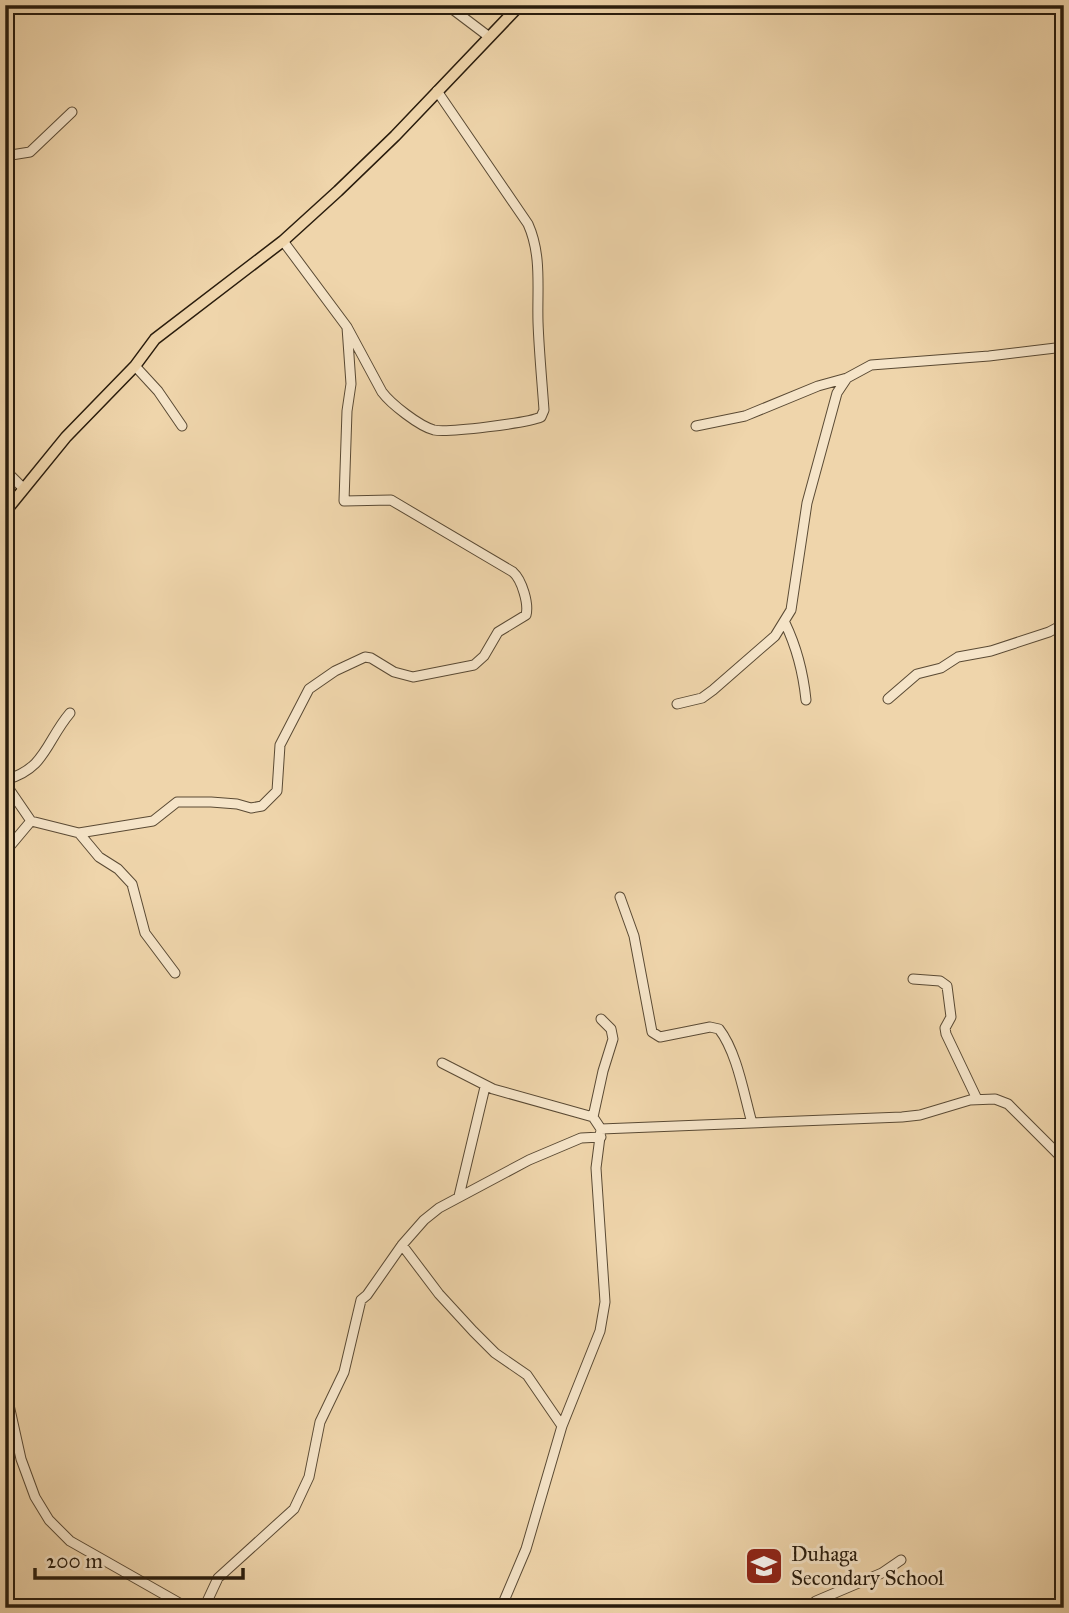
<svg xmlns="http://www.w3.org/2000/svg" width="1069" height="1613" font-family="'IM FELL Great Primer',serif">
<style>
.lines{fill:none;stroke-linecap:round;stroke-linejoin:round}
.minor-casing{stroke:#5a4a34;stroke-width:11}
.major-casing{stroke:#291c0d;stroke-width:13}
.minor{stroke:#f5e4c8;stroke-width:9}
.major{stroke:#efd5ab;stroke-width:10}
.labels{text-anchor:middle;stroke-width:6;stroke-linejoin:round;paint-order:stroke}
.poi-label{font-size:21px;fill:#291c0d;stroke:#f5e4c8;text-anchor:start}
</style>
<rect width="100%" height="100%" fill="#efd5ab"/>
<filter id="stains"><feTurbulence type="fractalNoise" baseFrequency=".00286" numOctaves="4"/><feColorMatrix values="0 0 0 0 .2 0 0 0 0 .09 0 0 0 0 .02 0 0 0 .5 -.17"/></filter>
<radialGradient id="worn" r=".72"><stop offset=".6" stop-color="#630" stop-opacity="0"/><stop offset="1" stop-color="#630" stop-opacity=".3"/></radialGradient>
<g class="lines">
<defs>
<path id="minor" d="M 447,5 L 488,36
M 5,156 L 30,152 L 72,112
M 283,241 L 347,327 L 382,392 C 391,404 419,426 434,430 C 447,433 528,423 541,417 L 544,410 C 542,381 539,351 538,322 C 537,289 542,255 528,224 L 437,91
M 135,366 L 158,391 L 182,426
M 696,426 L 745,416 L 818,386 L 847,378
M 5,470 L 24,489
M 785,623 C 797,648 803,671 806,700
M 888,699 L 917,674 L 941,668 L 958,657 L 991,651 L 1049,632 L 1064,624
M 677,704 L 702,698 L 713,690 L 775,636 L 791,610 L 807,503 L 837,393 L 847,378 L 871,365 L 989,356 L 1064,347
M 5,780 C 46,769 46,741 70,713
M 5,783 L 31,821 L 79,833 L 153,821 L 177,802 L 211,802 L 237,804 L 251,808 L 262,806 L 277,791 L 280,745 L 309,689 L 335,671 L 365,657 L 371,658 L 394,672 L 413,677 L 474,665 L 484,656 L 498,632 L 526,615 C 529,604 522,580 513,572 L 391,500 L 344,501 L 347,411 L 351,384 L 347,327
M 79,833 L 99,857 L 118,869 L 132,884 L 145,933 L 175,973
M 5,852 L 31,821
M 620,897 L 634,936 L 652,1032 L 660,1037 L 710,1027 L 719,1029 C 737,1052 744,1095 752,1123
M 913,979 L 940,981 L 947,986 L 951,1017 L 945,1028 L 946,1034 L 977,1099
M 442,1063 L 493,1089 L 593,1117
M 601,1129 L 593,1117 L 603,1071 L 613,1039 L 611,1029 L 601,1019
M 5,1150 L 9,1154 L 5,1168
M 459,1196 L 485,1087
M 402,1245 L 439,1294 L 473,1331 L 495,1353 L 527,1375 L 562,1426
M 5,1387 L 21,1459 L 35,1497 L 49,1520 L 70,1541 L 188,1608
M 204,1608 L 218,1578 L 294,1509 L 309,1477 L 320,1422 L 344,1372 L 361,1300 L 367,1295 L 402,1245 L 424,1220 L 439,1208 L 529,1160 L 581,1138 L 601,1137
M 501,1608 L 526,1549 L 562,1426 L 600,1331 L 605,1302 L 596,1168 L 601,1129 L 902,1117 L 920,1115 L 970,1100 L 995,1099 L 1008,1104 L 1064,1160
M 808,1608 L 816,1601 L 882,1573 L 901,1560"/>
<path id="major" d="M 5,512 L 66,437 L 135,366 L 155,339 L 283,241 L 338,191 L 395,136 L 520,5"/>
</defs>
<use href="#minor" class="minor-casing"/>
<use href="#major" class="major-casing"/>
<use href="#minor" class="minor"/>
<use href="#major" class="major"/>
</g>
<defs>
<symbol id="school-square" viewBox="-11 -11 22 22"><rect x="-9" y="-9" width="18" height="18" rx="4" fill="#8f2418" stroke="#f5e4c8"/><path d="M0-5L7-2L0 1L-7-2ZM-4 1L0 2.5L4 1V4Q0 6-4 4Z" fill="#fff"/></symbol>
</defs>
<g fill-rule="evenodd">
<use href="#school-square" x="742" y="1544" width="44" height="44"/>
</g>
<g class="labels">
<g class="poi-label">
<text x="791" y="1561">Duhaga<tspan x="791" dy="24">Secondary School</tspan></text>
</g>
</g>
<rect width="1069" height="1613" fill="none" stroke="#efd5ab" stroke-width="28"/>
<rect x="7" y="7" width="1055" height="1599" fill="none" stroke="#291c0d" stroke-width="3.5"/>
<rect x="14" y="14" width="1041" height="1585" fill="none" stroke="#291c0d" stroke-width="2"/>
<path d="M35 1568v10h208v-10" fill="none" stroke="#291c0d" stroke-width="3.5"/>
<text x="46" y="1568" font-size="21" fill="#291c0d" stroke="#f5e4c8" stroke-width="5" paint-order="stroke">200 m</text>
<rect width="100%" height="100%" filter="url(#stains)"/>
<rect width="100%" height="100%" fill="url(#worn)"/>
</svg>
